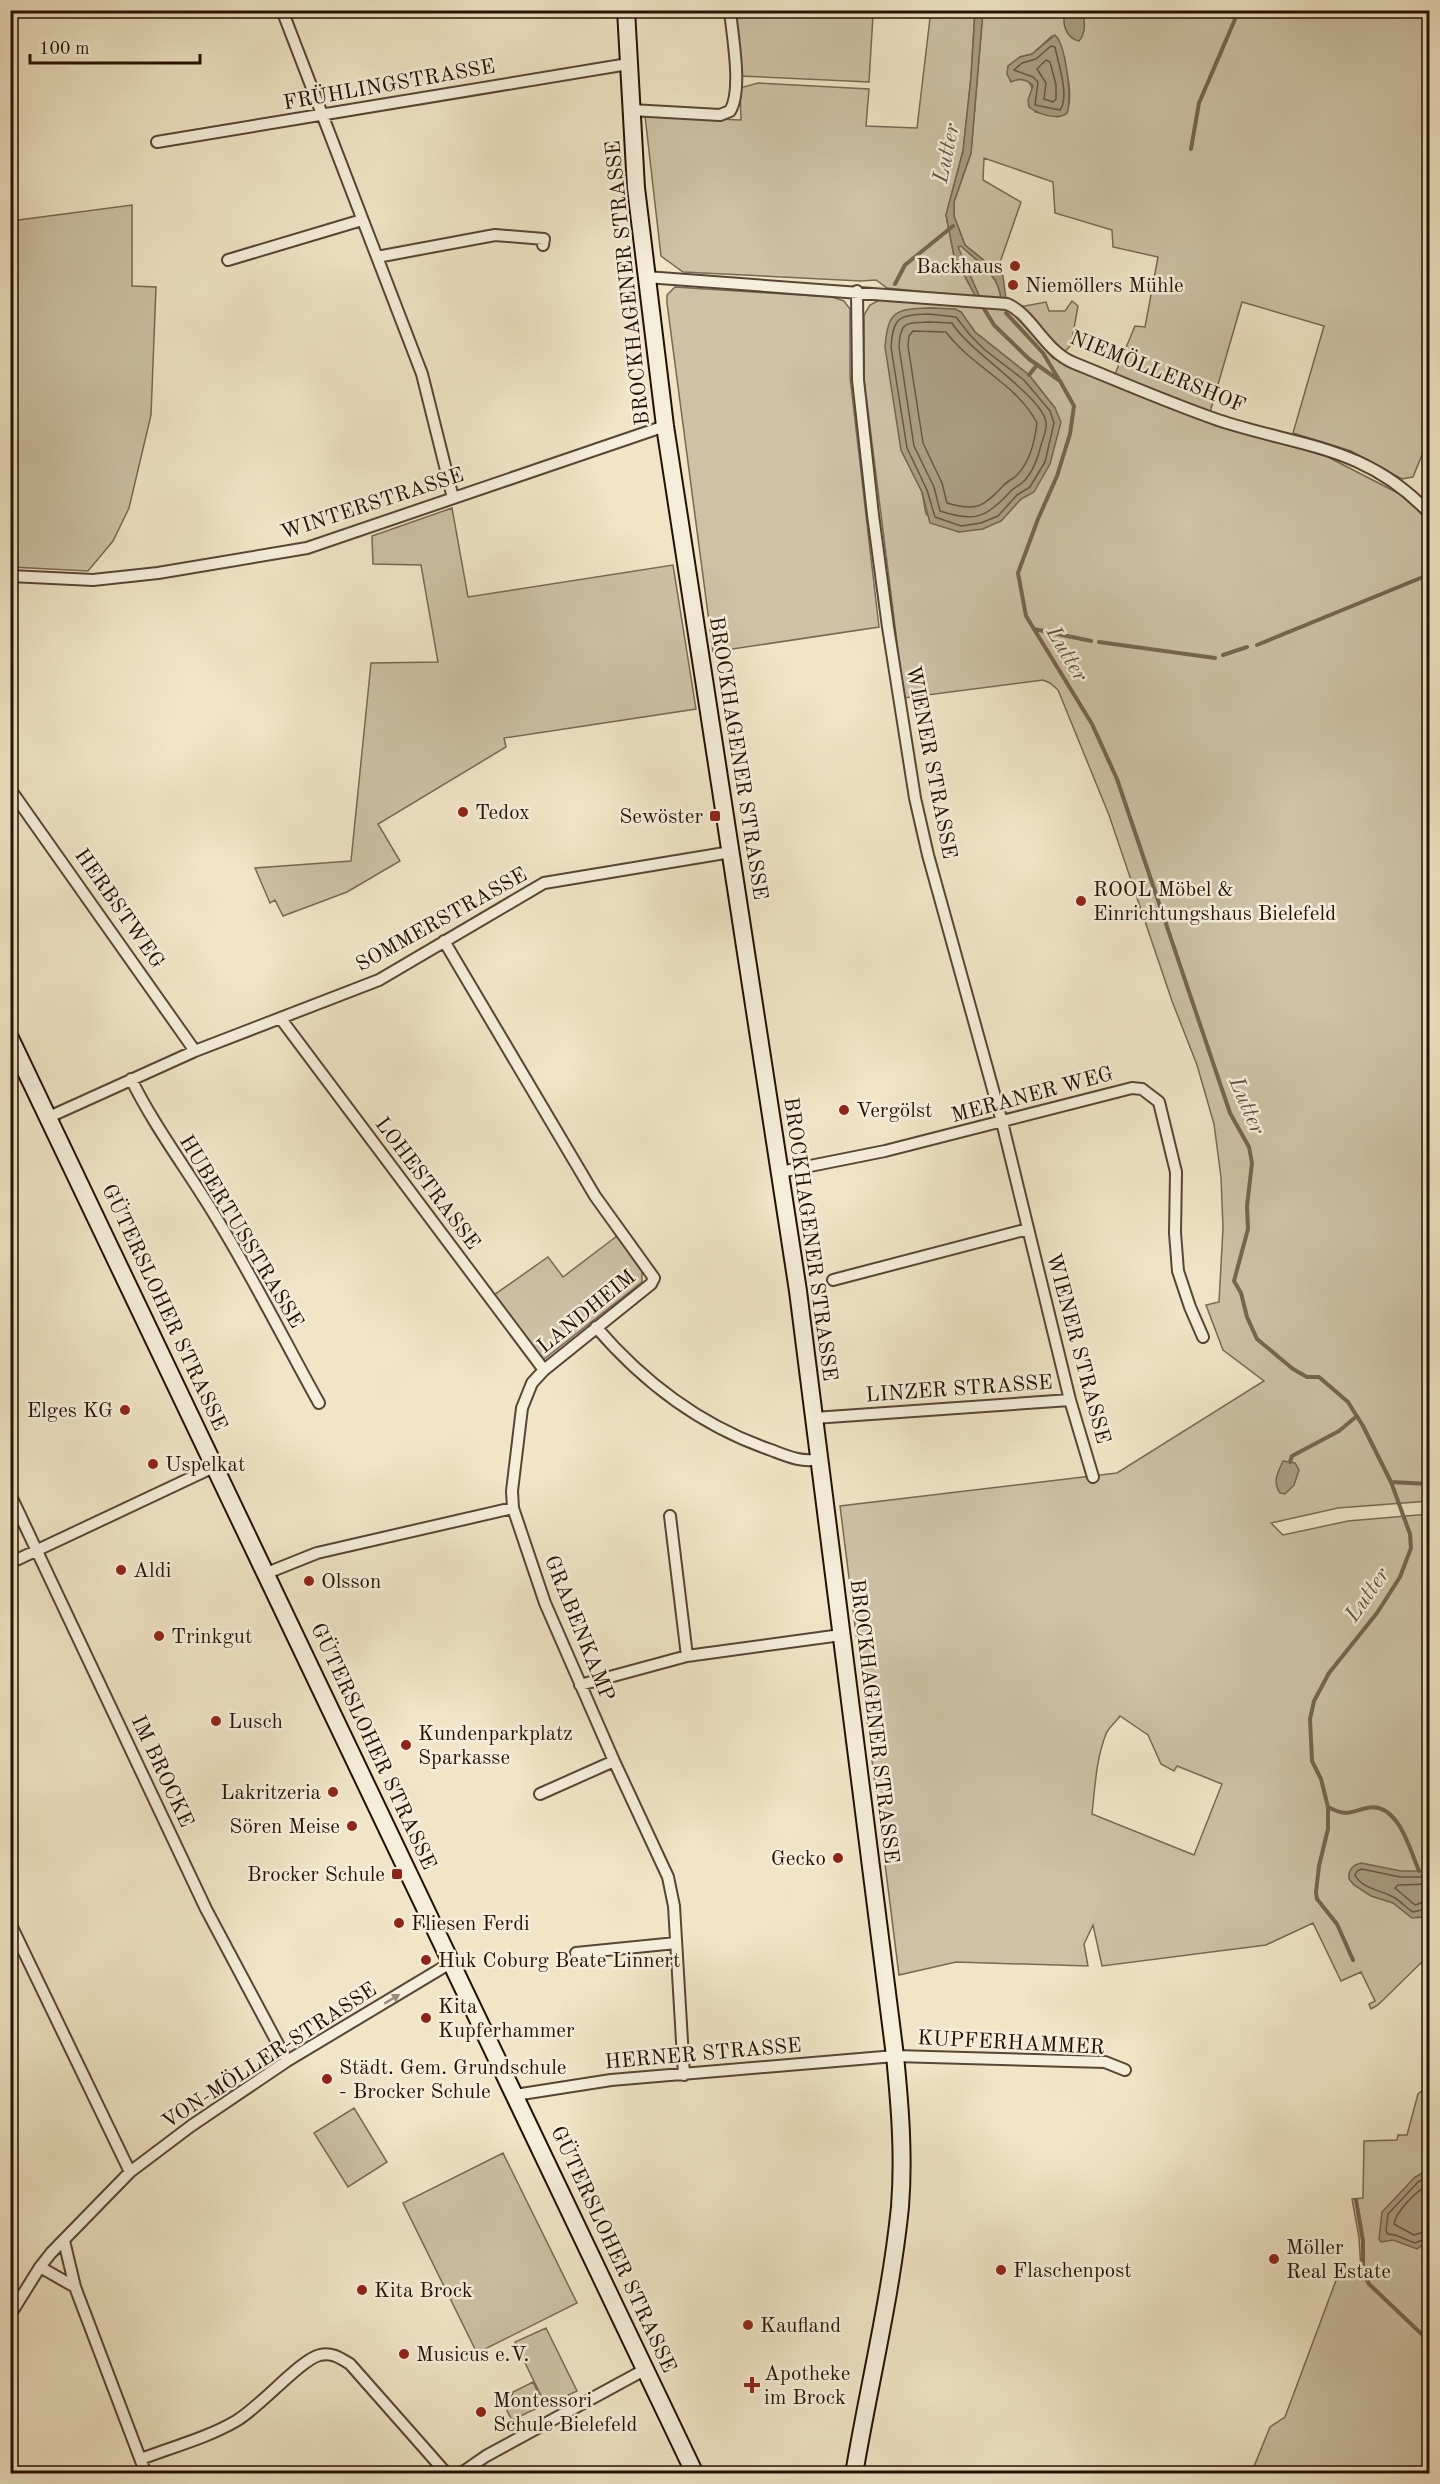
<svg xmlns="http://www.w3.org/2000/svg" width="1440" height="2484" font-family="'Old Standard TT',serif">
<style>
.green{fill:#cdc1a6;stroke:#796854;stroke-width:1.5;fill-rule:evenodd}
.water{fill:#ab9d84;stroke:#756550;stroke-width:1.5}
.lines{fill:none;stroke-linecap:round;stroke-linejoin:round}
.shore{stroke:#685643;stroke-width:1.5}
.stream{stroke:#756550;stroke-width:4}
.street-casing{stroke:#584533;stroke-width:14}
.secondary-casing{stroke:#251002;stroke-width:20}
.street{stroke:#f5eedb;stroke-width:10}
.secondary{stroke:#f5eedb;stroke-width:16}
.oneway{fill:#978a79}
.poi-dot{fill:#8f2418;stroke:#f5eedb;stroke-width:2}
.labels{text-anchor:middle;stroke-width:5;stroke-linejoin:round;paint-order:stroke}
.street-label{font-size:21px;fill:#251002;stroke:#f5eedb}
.poi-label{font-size:21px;fill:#251002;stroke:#f5eedb;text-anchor:start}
.water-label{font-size:22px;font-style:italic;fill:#614f3c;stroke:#f5eedb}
</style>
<rect width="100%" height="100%" fill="#f0e5c7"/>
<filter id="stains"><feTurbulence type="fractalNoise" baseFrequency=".00333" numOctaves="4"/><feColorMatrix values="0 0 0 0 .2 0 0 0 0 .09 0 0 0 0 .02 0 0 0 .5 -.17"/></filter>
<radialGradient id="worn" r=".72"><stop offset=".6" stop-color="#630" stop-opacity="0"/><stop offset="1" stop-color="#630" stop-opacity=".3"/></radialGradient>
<path class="green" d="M 735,11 L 975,11 L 971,77 L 963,151 L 946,215 L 954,256 L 976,297 L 887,288 L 876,280 L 861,281 L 683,272 L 661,256 L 645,116 L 741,120 L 740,88 L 758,83 L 869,89 L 866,126 L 917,128 L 930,18 L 873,15 L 869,82 L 740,76 Z
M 983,11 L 1429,11 L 1430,435 L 1413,477 L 1402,479 L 1351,451 L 1293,433 L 1324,326 L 1242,302 L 1210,412 L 1115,374 L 1135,326 L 1145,327 L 1158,257 L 1113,247 L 1112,230 L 1055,213 L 1053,182 L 984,158 L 983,180 L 1021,202 L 997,271 L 965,245 L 954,216 L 954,202 L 971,153 ZM 1052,36 C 1064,59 1075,87 1067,113 L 1058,117 L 1035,112 C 1033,94 1036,73 1011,81 L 1020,57 L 1032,54 Z
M 132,205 L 132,286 L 156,287 L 151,415 L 129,508 L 113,541 L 88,571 L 11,567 L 11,221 Z
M 961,246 C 978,262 999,274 1001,299 L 980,298 L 957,247 Z
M 675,287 L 832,297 L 844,301 L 850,309 L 850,377 L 879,627 L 713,652 L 667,303 L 667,295 Z
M 881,299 L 1009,309 L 1053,358 L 1216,426 L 1326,456 L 1396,492 L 1413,503 L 1429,521 L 1429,1501 L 1338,1508 L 1271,1523 L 1283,1535 L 1348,1521 L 1429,1514 L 1429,1955 L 1378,2005 L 1371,2009 L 1369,2004 L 1375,2001 L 1361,1972 L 1341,1981 L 1313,1923 L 1266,1945 L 1102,1966 L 1093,1925 L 1084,1944 L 1088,1966 L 956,1962 L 899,1975 L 840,1506 L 1117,1473 L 1264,1381 L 1223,1350 L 1206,1305 L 1219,1302 L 1223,1228 L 1221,1177 L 1214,1124 L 1197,1065 L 1172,1001 L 1109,815 L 1058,690 L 1050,683 L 1043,680 L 904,698 L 864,379 L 864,315 L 870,305 ZM 929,308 L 955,309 L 961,312 L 975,332 L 1029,375 L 1055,408 L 1034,491 L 1021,499 L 1001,521 L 959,532 L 947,526 L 940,526 L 926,514 L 922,492 L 901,450 ZM 1120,1716 L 1148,1735 L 1161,1764 L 1174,1771 L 1177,1766 L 1222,1784 L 1194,1855 L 1092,1814 C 1095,1787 1096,1759 1106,1734 C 1108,1728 1116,1722 1120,1716 Z
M 1072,301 L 1078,306 L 1071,345 L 1063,354 L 1019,307 L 1046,302 L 1049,311 L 1065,311 Z
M 452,508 L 468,597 L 673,565 L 696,709 L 504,738 L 506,747 L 378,824 L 400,861 L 347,892 L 283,916 L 275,900 L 270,903 L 255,868 L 351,861 L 371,663 L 438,662 L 421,565 L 373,564 L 372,536 Z
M 617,1236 L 642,1269 L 642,1282 L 543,1360 L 494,1295 L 548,1257 L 563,1277 Z
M 1429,2085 L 1429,2473 L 1251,2474 L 1270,2427 L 1285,2417 L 1338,2275 L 1361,2272 L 1359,2237 L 1352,2199 L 1363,2198 L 1364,2141 L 1397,2140 L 1398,2135 L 1407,2135 L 1418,2094 Z
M 354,2108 L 387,2162 L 348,2187 L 314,2133 Z
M 503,2153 L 577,2303 L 477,2353 L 403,2203 Z
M 546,2328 L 577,2391 L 546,2406 L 515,2342 Z
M 533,2382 L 544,2405 L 512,2420 L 507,2411 L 513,2392 Z"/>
<path class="water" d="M 1067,10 L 1083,12 C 1085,22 1086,34 1079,41 C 1066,38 1060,22 1067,10 Z
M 975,11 L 983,11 L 971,153 L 954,202 L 954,216 L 965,245 L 1003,276 L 1006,299 L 1001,299 C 999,274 978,262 961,246 L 958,247 L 980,298 L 976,297 L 954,256 L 946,215 L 963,151 L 971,77 Z
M 1055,35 C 1066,44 1072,99 1067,113 C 1058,121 1038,114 1029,107 L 1028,100 L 1033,86 C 1027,79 1019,78 1011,82 L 1007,74 L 1008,66 L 1020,57 L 1032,54 Z
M 929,308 L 955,309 L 961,312 L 975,332 L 1029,375 L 1055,408 L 1061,422 L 1050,464 L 1034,492 L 1021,499 L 1001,521 L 983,529 L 959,532 L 930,523 L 922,492 L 901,450 L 885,347 C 888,311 895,309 929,308 Z
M 1283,1461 L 1295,1463 L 1299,1470 L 1294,1485 L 1285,1494 L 1280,1493 C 1272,1482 1278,1472 1283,1461 Z
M 1361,1863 L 1401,1871 L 1429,1871 L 1428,1912 L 1424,1917 L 1412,1918 L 1393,1903 L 1371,1896 L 1354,1885 L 1349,1879 C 1348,1869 1353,1865 1361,1863 Z
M 1429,2108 L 1429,2240 L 1417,2249 L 1393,2240 L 1381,2242 L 1379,2239 L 1382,2212 L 1415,2177 L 1426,2171 L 1426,2115 Z"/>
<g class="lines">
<path class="shore" d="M 1051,46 L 1055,47 C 1058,63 1070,97 1060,110 L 1035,105 L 1038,82 L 1033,77 L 1014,70 L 1022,63 L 1036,59 Z
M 1046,60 L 1050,62 L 1056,85 L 1056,99 L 1053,102 L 1044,99 L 1046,83 L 1037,69 Z
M 929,314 L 956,317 L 970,335 L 985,350 L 1024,380 L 1050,411 L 1054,423 L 1045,462 L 1030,487 L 1017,495 L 998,516 L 981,523 L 961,526 L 935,517 L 927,490 L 907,448 L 891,347 C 893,316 900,315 929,314 Z
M 929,322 L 952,323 C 969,352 1044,397 1046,423 C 1047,429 1043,439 1041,445 C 1038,457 1033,473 1023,482 C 1019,486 1013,488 1009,493 C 985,519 973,522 940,511 L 934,487 L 914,446 L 899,347 C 900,321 906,323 929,322 Z
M 913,331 L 946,332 C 972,367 1017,384 1037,423 C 1035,440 1030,461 1018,474 C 1014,479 1007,481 1003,486 C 983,507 976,512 947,503 L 942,483 L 923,443 L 908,346 L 909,336 Z
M 1430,1877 L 1400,1877 L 1362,1869 L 1357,1871 L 1355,1875 C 1362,1889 1381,1890 1393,1897 C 1401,1901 1406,1908 1413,1912 L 1430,1908
M 1430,1884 L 1398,1885 L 1395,1888 L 1415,1905 L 1430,1900
M 1430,2175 L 1418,2182 L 1388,2214 L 1386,2231 L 1388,2234 L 1395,2235 L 1415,2243 L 1430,2237
M 1430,2184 C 1417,2190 1396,2211 1394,2224 L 1414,2235 L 1430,2230"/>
<path class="stream" d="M 1191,149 L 1199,103 L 1239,10
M 895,284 L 905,265 L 953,226
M 983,307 L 994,325 L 1029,359 L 1060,381 L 1074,406 L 1070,434 L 1057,476 L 1038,519 L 1018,573 L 1026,616 L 1092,724 L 1117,779 L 1230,1113 L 1249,1147 L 1252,1163 L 1247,1206 L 1248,1229 L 1234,1281 L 1241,1293 L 1247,1317 L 1257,1339 L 1293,1369 L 1307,1377 L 1319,1377 L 1348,1402 L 1363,1426 L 1391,1482 L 1410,1534 L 1411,1548 L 1400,1577 L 1377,1613 L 1329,1673 L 1314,1701 L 1310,1719 L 1312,1761 L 1321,1779 L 1328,1807 L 1328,1829 L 1319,1866 L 1316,1892 L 1317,1899 L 1337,1924 L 1353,1960
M 1006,313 L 1043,353 L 1058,378
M 1029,375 L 1037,365
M 1034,629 L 1091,641
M 1099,642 L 1215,658
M 1257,645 L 1423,577
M 1223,655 L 1247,647
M 1290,1462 L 1292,1456 L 1339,1431 L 1357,1416
M 1391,1482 L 1430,1484
M 1328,1807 C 1347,1817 1349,1812 1367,1808 C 1398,1801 1410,1850 1419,1871
M 1356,2200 L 1363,2241 L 1363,2272 L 1369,2284 L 1430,2342"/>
<defs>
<path id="street" d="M 282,10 L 422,374 L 453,498
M 631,110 L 720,115 L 730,111 C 743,90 732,35 730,10
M 157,142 L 628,64
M 377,257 L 495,235 L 544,239 L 543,245
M 228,260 L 362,220
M 646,277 L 1007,304 C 1032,314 1044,351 1074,363 C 1121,382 1169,403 1218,420 C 1299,447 1366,445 1430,514
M 857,291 L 858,380 L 873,515 L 888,627 L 915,798 L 928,855 L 1002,1122 L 1070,1400 L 1093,1477
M 10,576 L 93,580 L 158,573 L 307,548 L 665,426
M 10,789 L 195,1051
M 444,941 L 595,1196 L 654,1278 L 651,1284 L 544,1370 L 532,1383 L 522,1408 L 512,1491 L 513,1508 L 545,1603 L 614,1761 L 668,1877 L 674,1906 L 684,2075
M 281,1019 L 544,1370
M 131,1079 C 155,1128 189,1172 217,1219 C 254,1279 285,1342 319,1403
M 49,1117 L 195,1051 L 379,980 L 544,883 L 731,852
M 780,1172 L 885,1151 L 1132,1088 L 1142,1089 L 1159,1102 L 1176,1172 L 1175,1233 L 1178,1271 L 1190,1307 L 1203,1337
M 833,1280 L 1028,1229
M 596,1327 C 644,1383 701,1426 771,1450 C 787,1456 802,1463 819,1459
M 814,1418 L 1070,1400
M 10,1494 L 206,1909 L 287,2061
M 670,1516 L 687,1656
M 10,1563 L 216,1466
M 267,1573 L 317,1553 L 513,1508
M 580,1685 L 687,1656 L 841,1635
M 540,1794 L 614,1761
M 10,1923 L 130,2172
M 576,1953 L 676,1943
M 515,2095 L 611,2080 L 895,2056 L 1105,2062 L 1125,2070
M 64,2241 L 75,2287 L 146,2474
M 40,2267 L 75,2287
M 10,2315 L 40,2267 L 51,2253 L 130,2172 L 191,2126 L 287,2061 L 452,1962
M 141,2459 C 172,2447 207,2438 236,2421 C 259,2408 301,2359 320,2355 C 332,2352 340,2358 350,2364 L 447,2474
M 10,2463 L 14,2474
M 460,2474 L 486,2456 L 646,2369"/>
<path id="secondary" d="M 626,10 L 636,188 L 665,426 L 798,1291 L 895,2056 C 900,2106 904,2156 900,2207 C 891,2296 869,2385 854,2474
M 10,1038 L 695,2474"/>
</defs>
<use href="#street" class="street-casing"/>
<use href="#secondary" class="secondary-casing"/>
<use href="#street" class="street"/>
<use href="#secondary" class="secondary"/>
</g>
<defs><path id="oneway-solid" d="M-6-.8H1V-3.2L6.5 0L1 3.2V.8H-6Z" transform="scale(1.5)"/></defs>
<use class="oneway" href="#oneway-solid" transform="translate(392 1999) rotate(-31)"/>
<g class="poi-dot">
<circle cx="1015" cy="266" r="6"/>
<circle cx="1013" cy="285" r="6"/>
<circle cx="463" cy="812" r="6"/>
<rect x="709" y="810" width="12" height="12" rx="3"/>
<circle cx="1081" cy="901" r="6"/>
<circle cx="844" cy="1110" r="6"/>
<circle cx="125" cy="1410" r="6"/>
<circle cx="153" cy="1464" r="6"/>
<circle cx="121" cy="1570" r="6"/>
<circle cx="309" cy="1581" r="6"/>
<circle cx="159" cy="1636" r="6"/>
<circle cx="216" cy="1721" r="6"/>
<circle cx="406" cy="1745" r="6"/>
<circle cx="333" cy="1792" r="6"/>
<circle cx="352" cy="1826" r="6"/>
<circle cx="838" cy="1858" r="6"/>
<rect x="391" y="1868" width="12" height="12" rx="3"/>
<circle cx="399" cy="1923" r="6"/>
<circle cx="426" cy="1960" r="6"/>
<circle cx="426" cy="2018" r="6"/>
<circle cx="327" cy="2079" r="6"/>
<circle cx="1274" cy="2259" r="6"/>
<circle cx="1001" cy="2270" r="6"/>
<circle cx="362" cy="2290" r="6"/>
<circle cx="748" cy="2325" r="6"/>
<circle cx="404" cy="2354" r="6"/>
<path d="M749 2376h6v6h6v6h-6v6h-6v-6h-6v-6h6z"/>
<circle cx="481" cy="2412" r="6"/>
</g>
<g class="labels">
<g class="street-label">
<text transform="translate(389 84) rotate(-10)" y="7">FRÜHLINGSTRASSE</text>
<text transform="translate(627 283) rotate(-96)" y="7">BROCKHAGENER STRASSE</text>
<text transform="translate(1158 371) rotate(22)" y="7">NIEMÖLLERSHOF</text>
<text transform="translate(372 503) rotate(-18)" y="7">WINTERSTRASSE</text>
<text transform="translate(739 758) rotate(81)" y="7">BROCKHAGENER STRASSE</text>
<text transform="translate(932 762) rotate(79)" y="7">WIENER STRASSE</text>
<text transform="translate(120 908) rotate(55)" y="7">HERBSTWEG</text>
<text transform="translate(441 919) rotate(-29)" y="7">SOMMERSTRASSE</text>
<text transform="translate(1032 1094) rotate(-15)" y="7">MERANER WEG</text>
<text transform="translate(428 1183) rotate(53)" y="7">LOHESTRASSE</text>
<text transform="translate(242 1231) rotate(59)" y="7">HUBERTUSSTRASSE</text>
<text transform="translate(811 1239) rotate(82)" y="7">BROCKHAGENER STRASSE</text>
<text transform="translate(165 1307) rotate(65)" y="7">GÜTERSLOHER STRASSE</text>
<text transform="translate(586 1311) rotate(-39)" y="7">LANDHEIM</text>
<text transform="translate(1079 1348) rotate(75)" y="7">WIENER STRASSE</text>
<text transform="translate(959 1388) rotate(-4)" y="7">LINZER STRASSE</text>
<text transform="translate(580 1628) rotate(68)" y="7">GRABENKAMP</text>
<text transform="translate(875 1721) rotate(83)" y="7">BROCKHAGENER STRASSE</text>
<text transform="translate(374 1746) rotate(65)" y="7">GÜTERSLOHER STRASSE</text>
<text transform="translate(163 1771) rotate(65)" y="7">IM BROCKE</text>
<text transform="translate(1011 2042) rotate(3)" y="7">KUPFERHAMMER</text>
<text transform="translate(703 2053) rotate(-5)" y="7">HERNER STRASSE</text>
<text transform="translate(269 2055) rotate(-33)" y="7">VON-MÖLLER-STRASSE</text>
<text transform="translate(614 2249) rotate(65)" y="7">GÜTERSLOHER STRASSE</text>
</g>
<g class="poi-label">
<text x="1003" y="273" text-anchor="end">Backhaus</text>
<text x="1025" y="292">Niemöllers Mühle</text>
<text x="475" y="819">Tedox</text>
<text x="703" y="823" text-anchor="end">Sewöster</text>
<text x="1093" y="896">ROOL Möbel &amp;<tspan x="1093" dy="24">Einrichtungshaus Bielefeld</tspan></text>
<text x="856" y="1117">Vergölst</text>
<text x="113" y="1417" text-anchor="end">Elges KG</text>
<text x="165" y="1471">Uspelkat</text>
<text x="133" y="1577">Aldi</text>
<text x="321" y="1588">Olsson</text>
<text x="171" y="1643">Trinkgut</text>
<text x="228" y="1728">Lusch</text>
<text x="418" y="1740">Kundenparkplatz<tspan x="418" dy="24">Sparkasse</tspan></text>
<text x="321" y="1799" text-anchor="end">Lakritzeria</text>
<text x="340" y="1833" text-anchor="end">Sören Meise</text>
<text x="826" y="1865" text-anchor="end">Gecko</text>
<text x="385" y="1881" text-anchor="end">Brocker Schule</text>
<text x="411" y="1930">Fliesen Ferdi</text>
<text x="438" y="1967">Huk Coburg Beate Linnert</text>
<text x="438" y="2013">Kita<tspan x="438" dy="24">Kupferhammer</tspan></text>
<text x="339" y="2074">Städt. Gem. Grundschule<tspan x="339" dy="24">- Brocker Schule</tspan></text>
<text x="1286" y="2254">Möller<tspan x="1286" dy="24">Real Estate</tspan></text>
<text x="1013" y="2277">Flaschenpost</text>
<text x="374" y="2297">Kita Brock</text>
<text x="760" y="2332">Kaufland</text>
<text x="416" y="2361">Musicus e.V.</text>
<text x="764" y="2380">Apotheke<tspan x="764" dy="24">im Brock</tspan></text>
<text x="493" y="2407">Montessori<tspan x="493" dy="24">Schule Bielefeld</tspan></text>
</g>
<g class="water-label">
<text transform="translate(945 153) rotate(-78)" y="8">Lutter</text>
<text transform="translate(1068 653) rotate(59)" y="8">Lutter</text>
<text transform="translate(1248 1105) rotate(67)" y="8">Lutter</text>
<text transform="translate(1366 1594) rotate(-55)" y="8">Lutter</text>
</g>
</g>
<rect width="1440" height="2484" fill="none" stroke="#f0e5c7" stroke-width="36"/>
<rect x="12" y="12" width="1416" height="2460" fill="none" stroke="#251002" stroke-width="3"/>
<rect x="18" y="18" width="1404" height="2448" fill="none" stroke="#251002" stroke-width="1.5"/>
<path d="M30 54v9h170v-9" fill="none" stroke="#251002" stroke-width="3"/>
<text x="39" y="54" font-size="18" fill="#251002" stroke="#f5eedb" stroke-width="4.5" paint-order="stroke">100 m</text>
<rect width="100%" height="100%" filter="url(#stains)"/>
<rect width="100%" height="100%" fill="url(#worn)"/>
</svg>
